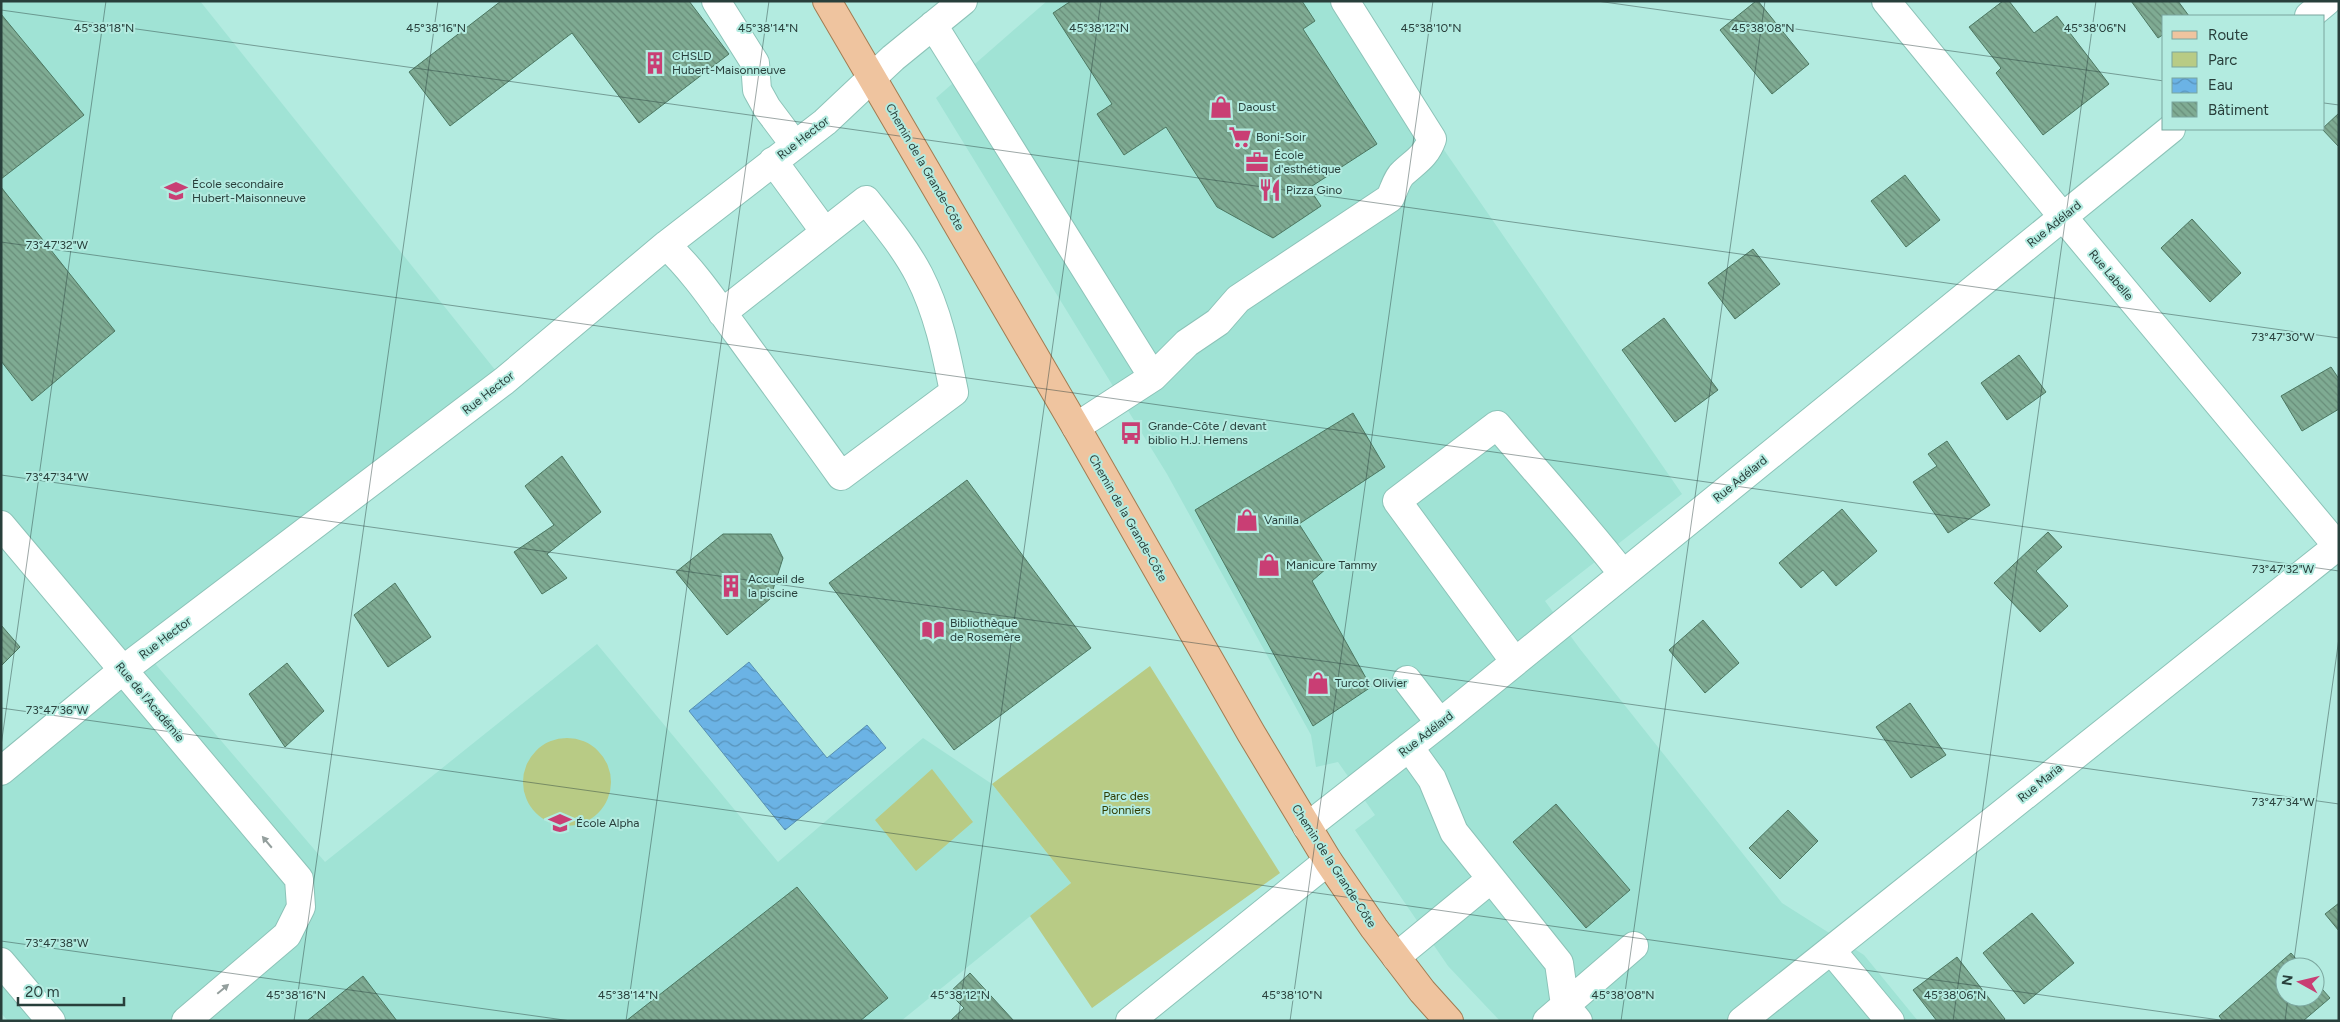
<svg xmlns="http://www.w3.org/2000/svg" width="2340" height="1022" font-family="Figtree,sans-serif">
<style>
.built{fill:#a0e3d5}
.green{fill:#b8cb85}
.water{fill:url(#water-waves);stroke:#5790b2}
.building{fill:url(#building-back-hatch);stroke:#4c7761}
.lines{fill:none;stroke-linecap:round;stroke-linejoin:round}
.minor-casing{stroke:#8cc3b8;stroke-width:30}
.major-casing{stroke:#a27c52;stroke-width:30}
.minor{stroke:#fff;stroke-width:28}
.major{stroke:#efc49f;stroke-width:28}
.oneway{fill:#949f9d}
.ticks{fill:none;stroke:#283f3b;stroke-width:1;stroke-opacity:0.45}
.labels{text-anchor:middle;stroke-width:4;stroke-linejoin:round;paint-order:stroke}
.poi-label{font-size:12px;fill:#283f3b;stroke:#b3ebe0;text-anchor:start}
.street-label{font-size:12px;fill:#283f3b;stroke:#b3ebe0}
.park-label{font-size:12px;fill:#303c00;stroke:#b3ebe0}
.ticks-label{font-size:12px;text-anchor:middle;fill:#283f3b;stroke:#b3ebe0;stroke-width:4;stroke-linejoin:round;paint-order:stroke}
</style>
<defs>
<pattern id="water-waves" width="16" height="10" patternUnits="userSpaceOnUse" patternTransform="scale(1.25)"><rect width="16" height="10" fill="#6bb3e5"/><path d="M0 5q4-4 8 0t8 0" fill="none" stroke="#5893bb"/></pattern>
<pattern id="building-back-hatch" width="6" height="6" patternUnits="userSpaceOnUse" patternTransform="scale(1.25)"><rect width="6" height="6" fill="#7fab93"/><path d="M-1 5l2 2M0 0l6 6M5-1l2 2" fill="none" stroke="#688d79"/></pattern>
</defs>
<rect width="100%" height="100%" fill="#b3ebe0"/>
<path class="built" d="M 1,1 L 200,1 L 504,381 L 146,653 L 325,862 L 597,644 L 778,862 L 923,738 L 992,784 L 1071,883 L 901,1021 L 8,1021 L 1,1013 L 1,771 L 123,670 L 1,516 Z
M 1047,1 L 1341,1 L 1682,494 L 1545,601 L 1580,649 L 1782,903 L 1864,955 L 1918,1021 L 1500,1021 L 1448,966 L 1355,830 L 1375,815 L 1338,762 L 1316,767 L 1311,735 L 1167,474 L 936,98 Z"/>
<path class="green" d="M 1150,666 L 1280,873 L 1092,1008 L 1030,916 L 1071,883 L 992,784 Z
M523 782a44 44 0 1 1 88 0a44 44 0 1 1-88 0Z
M 932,769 L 973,822 L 916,871 L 875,820 Z"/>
<path class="water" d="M 749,662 L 827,758 L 867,725 L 886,748 L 785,830 L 689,711 Z"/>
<path class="building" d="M 501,1 L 689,1 L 729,54 L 639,123 L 572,33 L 450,126 L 409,72 Z
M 1071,1 L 1302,1 L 1315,21 L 1303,29 L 1377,144 L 1309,188 L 1321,206 L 1273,238 L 1217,207 L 1166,127 L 1124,155 L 1097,114 L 1112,104 L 1053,13 Z
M 1756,1 L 1758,1 L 1809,64 L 1772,94 L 1720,30 Z
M 2003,1 L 2009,1 L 2034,33 L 2057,16 L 2109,84 L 2043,135 L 1996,73 L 2001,68 L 1969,27 Z
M 2131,1 L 2178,1 L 2189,16 L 2164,16 L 2164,34 L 2158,38 Z
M 1,14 L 84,115 L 1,179 Z
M 2339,113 L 2339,147 L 2322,129 Z
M 1905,175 L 1940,220 L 1906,247 L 1871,201 Z
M 1,187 L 115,331 L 32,401 L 1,361 Z
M 2192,219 L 2241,273 L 2210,302 L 2161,248 Z
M 1753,249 L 1780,284 L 1735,319 L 1708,283 Z
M 1664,318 L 1718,390 L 1675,422 L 1622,350 Z
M 2019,355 L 2046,392 L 2007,420 L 1981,383 Z
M 2331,367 L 2339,379 L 2339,409 L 2302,431 L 2281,396 Z
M 1353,413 L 1385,467 L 1299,524 L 1327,568 L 1312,581 L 1371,687 L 1313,726 L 1195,510 Z
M 1947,441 L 1990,505 L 1948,533 L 1913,482 L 1937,466 L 1928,454 Z
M 562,456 L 601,512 L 547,554 L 567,578 L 542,594 L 514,552 L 554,525 L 525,486 Z
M 967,480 L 1091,648 L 954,750 L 829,583 Z
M 1842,509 L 1877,551 L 1836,586 L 1823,570 L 1801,588 L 1779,563 Z
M 2048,532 L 2062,547 L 2036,571 L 2068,606 L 2040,632 L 1994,583 Z
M 723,534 L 771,534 L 783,558 L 770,599 L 727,635 L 676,572 Z
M 395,583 L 431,637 L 388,667 L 354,615 Z
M 1703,620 L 1739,663 L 1705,693 L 1669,650 Z
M 1,625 L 20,647 L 1,666 Z
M 287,663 L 324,711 L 285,747 L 249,694 Z
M 1910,703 L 1946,755 L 1911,778 L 1876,727 Z
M 1556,804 L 1630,890 L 1586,928 L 1513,842 Z
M 1788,810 L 1818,841 L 1780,879 L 1749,848 Z
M 797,887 L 888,998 L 860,1021 L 626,1021 Z
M 2339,903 L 2339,931 L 2325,914 Z
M 2032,913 L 2074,963 L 2024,1004 L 1983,953 Z
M 2291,953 L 2303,967 L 2285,967 L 2285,997 L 2315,997 L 2315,981 L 2330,998 L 2303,1021 L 2223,1021 L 2219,1016 Z
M 1957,957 L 2005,1019 L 2003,1021 L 1937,1021 L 1913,990 Z
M 970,973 L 1014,1021 L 950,1021 L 964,1008 L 949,993 Z
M 363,976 L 397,1021 L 307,1021 Z"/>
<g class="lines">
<defs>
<path id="minor" d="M 716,1 L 755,63 L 757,90 L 767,108 L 794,144
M 1886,1 L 2063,217 L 2339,548
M 2309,16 L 2327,1
M 933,25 L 1153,377 L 1076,427
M 773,161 L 825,232
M 666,245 C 694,271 715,303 738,334 C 772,381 807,428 841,476 L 954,392 C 946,352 938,312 919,275 C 905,248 885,224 866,200 L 722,313
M 1153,377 L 1187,343 L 1218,322 L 1238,299 L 1390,198 C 1394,190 1397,178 1403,173 C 1416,161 1426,156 1432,139 L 1345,1
M 1,525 L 299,879 L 301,907 L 287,935 L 186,1021
M 1515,662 L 1397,501 L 1497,425 C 1539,475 1583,523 1623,574
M 1407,680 L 1440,723
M 1409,747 L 1432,779 L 1454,832 L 1559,963 L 1565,1005 L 1578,1021
M 1,771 L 123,670 L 504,381 L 666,245 L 825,122 L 893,58 L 963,1
M 1307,827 L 1440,723 L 2171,129
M 1831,950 L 1890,1021
M 1396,957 L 1491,879
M 1,962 L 51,1021
M 1130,1021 L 1328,861
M 1547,1021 L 1634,946
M 1742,1021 L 2339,545"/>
<path id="major" d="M 827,1 L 1076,427 L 1251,733 L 1293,803 L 1328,861 L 1374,928 L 1422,991 L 1449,1021"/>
</defs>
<use href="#minor" class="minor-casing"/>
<use href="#major" class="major-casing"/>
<use href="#minor" class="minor"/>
<use href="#major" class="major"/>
</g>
<defs><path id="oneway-solid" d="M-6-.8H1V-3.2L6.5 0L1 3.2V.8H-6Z" transform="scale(1.25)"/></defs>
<g class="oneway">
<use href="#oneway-solid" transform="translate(267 842) rotate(-130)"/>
<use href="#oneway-solid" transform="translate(223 989) rotate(-40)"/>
</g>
<path class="ticks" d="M 1597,1 L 2164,81M 1,10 L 2339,338M 2324,103 L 2339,105M 1,242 L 2339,571M 1,475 L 2339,804M 1,708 L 2227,1021M 1,746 L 106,1M 1,941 L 571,1021M 2293,967 L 2339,638M 294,1021 L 438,1M 626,1021 L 769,1M 958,1021 L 1101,1M 1290,1021 L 1433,1M 1621,1021 L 1765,1M 1953,1021 L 2096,1M 2285,1021 L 2288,997"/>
<defs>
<symbol id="building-bare" viewBox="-9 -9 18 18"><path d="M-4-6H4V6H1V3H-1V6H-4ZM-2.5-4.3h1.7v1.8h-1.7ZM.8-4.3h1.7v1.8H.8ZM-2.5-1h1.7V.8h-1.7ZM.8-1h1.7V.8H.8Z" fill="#c93e74" stroke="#b3ebe0" stroke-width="2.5" paint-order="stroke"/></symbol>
<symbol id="shop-bare" viewBox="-9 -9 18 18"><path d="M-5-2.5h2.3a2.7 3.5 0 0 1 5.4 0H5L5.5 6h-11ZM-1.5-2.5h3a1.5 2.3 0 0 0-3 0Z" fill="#c93e74" stroke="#b3ebe0" stroke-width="2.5" paint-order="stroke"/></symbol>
<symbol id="supermarket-bare" viewBox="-9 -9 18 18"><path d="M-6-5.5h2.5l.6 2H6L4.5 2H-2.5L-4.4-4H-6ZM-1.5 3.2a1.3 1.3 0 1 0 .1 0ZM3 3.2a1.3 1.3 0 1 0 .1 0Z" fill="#c93e74" stroke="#b3ebe0" stroke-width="2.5" paint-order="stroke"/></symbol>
<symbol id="office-bare" viewBox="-9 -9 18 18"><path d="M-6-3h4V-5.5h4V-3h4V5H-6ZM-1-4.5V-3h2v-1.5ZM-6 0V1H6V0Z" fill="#c93e74" stroke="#b3ebe0" stroke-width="2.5" paint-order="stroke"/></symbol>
<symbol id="restaurant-bare" viewBox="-9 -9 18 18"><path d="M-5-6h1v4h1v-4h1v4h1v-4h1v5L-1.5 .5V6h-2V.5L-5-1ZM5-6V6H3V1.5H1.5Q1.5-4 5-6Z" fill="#c93e74" stroke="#b3ebe0" stroke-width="2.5" paint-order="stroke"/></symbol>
<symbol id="school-bare" viewBox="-9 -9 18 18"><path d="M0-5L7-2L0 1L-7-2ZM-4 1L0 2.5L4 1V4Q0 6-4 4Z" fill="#c93e74" stroke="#b3ebe0" stroke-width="2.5" paint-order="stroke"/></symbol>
<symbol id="bus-bare" viewBox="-9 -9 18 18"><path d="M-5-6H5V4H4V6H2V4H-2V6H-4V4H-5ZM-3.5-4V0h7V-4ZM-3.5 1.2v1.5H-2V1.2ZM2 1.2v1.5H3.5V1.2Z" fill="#c93e74" stroke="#b3ebe0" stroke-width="2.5" paint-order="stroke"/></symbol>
<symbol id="library-bare" viewBox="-9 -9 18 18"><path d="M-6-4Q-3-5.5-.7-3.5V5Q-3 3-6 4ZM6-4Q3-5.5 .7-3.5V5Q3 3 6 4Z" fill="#c93e74" stroke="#b3ebe0" stroke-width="2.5" paint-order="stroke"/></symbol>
</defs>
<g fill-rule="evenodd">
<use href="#building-bare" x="639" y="47" width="32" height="32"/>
<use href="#shop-bare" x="1205" y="91" width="32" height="32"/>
<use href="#supermarket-bare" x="1224" y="121" width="32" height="32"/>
<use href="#office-bare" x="1241" y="146" width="32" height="32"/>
<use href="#restaurant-bare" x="1254" y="174" width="32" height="32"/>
<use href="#school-bare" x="160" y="175" width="32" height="32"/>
<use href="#bus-bare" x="1115" y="417" width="32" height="32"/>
<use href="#shop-bare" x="1231" y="504" width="32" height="32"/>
<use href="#shop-bare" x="1253" y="549" width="32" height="32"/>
<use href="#building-bare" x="715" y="570" width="32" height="32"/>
<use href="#library-bare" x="917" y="614" width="32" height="32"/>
<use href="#shop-bare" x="1302" y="667" width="32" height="32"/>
<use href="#school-bare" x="544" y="807" width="32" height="32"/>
</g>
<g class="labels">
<g class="poi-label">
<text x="672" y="60">CHSLD<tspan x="672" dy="14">Hubert-Maisonneuve</tspan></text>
<text x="1238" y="111">Daoust</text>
<text x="1256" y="141">Boni-Soir</text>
<text x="1274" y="159">École<tspan x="1274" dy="14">d'esthétique</tspan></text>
<text x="192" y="188">École secondaire<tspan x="192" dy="14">Hubert-Maisonneuve</tspan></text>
<text x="1286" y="194">Pizza Gino</text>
<text x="1148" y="430">Grande-Côte / devant<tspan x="1148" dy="14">biblio H.J. Hemens</tspan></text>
<text x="1264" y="524">Vanilla</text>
<text x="1286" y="569">Manicure Tammy</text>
<text x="748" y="583">Accueil de<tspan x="748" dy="14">la piscine</tspan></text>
<text x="950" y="627">Bibliothèque<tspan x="950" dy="14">de Rosemère</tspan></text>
<text x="1335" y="687">Turcot Olivier</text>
<text x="576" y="827">École Alpha</text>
</g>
<g class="street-label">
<text transform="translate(803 138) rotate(-38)" y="4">Rue Hector</text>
<text transform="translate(925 167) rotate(60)" y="4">Chemin de la Grande-Côte</text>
<text transform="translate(2054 224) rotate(-39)" y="4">Rue Adélard</text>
<text transform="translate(2111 275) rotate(50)" y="4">Rue Labelle</text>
<text transform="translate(488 393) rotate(-38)" y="4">Rue Hector</text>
<text transform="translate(1740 479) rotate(-39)" y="4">Rue Adélard</text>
<text transform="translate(1128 518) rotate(60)" y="4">Chemin de la Grande-Côte</text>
<text transform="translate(165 638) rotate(-37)" y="4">Rue Hector</text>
<text transform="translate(150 702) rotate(50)" y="4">Rue de l'Académie</text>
<text transform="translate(1426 734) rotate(-38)" y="4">Rue Adélard</text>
<text transform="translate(2040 783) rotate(-39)" y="4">Rue Maria</text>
<text transform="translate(1334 866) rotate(57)" y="4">Chemin de la Grande-Côte</text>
</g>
<g class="park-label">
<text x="1126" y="800">Parc des<tspan x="1126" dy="14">Pionniers</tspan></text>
</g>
</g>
<g class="ticks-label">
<text x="104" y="32">45°38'18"N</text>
<text x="436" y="32">45°38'16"N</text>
<text x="768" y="32">45°38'14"N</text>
<text x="1099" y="32">45°38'12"N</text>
<text x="1431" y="32">45°38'10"N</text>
<text x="1763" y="32">45°38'08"N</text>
<text x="2095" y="32">45°38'06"N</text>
<text x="57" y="249">73°47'32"W</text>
<text x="2283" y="341">73°47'30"W</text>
<text x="57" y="481">73°47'34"W</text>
<text x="2283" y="573">73°47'32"W</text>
<text x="57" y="714">73°47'36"W</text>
<text x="2283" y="806">73°47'34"W</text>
<text x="57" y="947">73°47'38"W</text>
<text x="296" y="999">45°38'16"N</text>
<text x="628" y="999">45°38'14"N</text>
<text x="960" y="999">45°38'12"N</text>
<text x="1292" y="999">45°38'10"N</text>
<text x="1623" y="999">45°38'08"N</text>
<text x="1955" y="999">45°38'06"N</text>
</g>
<rect width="2340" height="1022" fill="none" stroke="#283f3b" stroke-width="5"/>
<rect x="2162" y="15" width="162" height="115" fill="#b3ebe0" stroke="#7ba69e"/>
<rect x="2172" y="31" width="25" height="8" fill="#efc49f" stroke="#7ba69e"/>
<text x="2208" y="40" font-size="15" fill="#283f3b">Route</text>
<rect x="2172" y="52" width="25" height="15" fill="#b8cb85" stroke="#7ba69e"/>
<text x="2208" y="65" font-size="15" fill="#283f3b">Parc</text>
<rect x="2172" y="78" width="25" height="15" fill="url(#water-waves)" stroke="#7ba69e"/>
<text x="2208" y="90" font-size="15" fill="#283f3b">Eau</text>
<rect x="2172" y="102" width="25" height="15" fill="url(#building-back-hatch)" stroke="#7ba69e"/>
<text x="2208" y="115" font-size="15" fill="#283f3b">Bâtiment</text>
<g transform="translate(2300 982) rotate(278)"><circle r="24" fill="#b3ebe0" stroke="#7ba69e"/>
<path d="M0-4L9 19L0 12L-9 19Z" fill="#c93e74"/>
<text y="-8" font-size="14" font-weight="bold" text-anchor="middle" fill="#283f3b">N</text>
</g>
<path d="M18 997v8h106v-8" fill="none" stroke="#283f3b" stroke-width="2.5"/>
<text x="25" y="997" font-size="15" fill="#283f3b" stroke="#b3ebe0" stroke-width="4" paint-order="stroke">20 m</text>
</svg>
